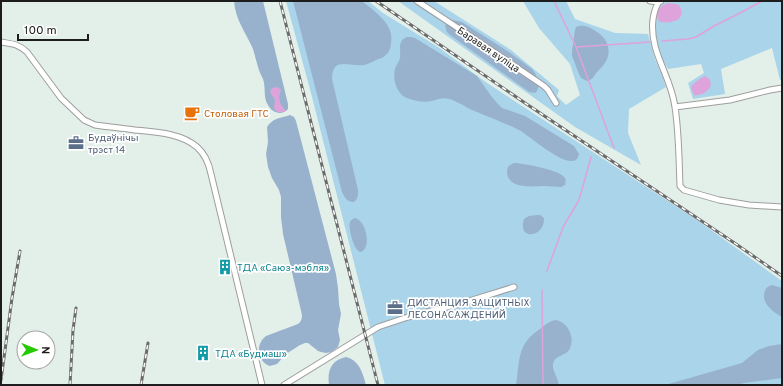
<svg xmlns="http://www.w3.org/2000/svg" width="783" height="386" font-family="Overpass,sans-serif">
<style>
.grass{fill:#a9d4e9}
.forest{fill:#98b2ce}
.water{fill:#dda3da}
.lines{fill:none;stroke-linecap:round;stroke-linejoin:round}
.stream{stroke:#dda3da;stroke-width:1.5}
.street-casing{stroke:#9e9e9e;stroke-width:7}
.street{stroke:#fff;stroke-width:5}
.rail-casing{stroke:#6b6b6b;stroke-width:3}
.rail{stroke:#fff;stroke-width:1.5;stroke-dasharray:4.5;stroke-linecap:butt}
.labels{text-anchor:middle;stroke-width:3.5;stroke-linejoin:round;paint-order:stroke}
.street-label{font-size:10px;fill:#1d1d1d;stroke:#fff}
.food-label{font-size:10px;fill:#c56008;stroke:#fff;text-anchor:start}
.service-label{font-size:10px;fill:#4e5e75;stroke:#fff;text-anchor:start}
.culture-label{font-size:10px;fill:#0d838f;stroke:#fff;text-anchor:start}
</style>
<rect width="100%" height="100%" fill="#e3efe9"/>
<path class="grass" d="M 286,1 L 368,1 L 383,13 L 438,47 L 487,83 L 697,220 L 782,281 L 782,384 L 775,385 L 385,385 L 311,93 Z
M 398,1 L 434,1 L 511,50 L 559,90 L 557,96 L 566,105 L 580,95 L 570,64 L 539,28 L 523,1 L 566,1 L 575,19 L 615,33 L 648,34 L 655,59 L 662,75 L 666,87 L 629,109 L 628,133 L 641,165 L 575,127 Z
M 670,1 L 782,1 L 782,80 L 780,80 L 772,48 L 721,69 L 725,94 L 693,99 L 688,83 L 704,73 L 701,64 L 668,69 C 664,62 660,56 658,49 C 655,38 653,13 661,5 C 663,2 666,2 670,1 Z"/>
<path class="forest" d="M 234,1 L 263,1 L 288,104 L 288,109 C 282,116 272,113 268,105 C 263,98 266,87 263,79 C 261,75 259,71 258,67 C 256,61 255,55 253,49 C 246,33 235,19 234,1 Z
M 293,1 C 310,1 328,1 345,1 C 350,1 357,0 361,1 C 364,2 368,6 371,8 C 382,18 394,27 391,43 C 390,54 385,57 376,60 C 370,63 365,66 358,65 C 346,65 332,58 332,79 L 358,190 C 358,195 358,199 354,202 C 347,202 345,198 342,192 Z
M 450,20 L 453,20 L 462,22 L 509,52 L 532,69 L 535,73 L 538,81 L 539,85 L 537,91 L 535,93 L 529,92 L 450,35 L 447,32 L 445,26 L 447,23 Z
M 579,26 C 586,25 591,28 597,32 C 607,38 612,50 606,61 C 604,65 601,68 598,71 C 594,75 593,80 587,81 L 581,78 L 579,74 L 572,56 L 572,51 L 575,30 L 576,27 Z
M 407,37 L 411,37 L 415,38 L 477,76 L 492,97 L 497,103 L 502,108 L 525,116 L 574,146 L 579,154 C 575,178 528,134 519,130 C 505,123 491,118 477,112 C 472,110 467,108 463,105 C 458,103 454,100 449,99 C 443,97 437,100 431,101 C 423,103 408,100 402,95 C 395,88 393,78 395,69 C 396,65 399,62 400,58 C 401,49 397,41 407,37 Z
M 287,116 L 290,115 L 294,117 L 296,121 L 336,274 L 338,288 L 339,304 L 341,314 L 338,330 L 340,340 L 338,347 L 331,352 L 326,353 L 321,352 L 318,351 L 308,343 L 305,343 L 300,345 L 286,354 L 277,364 L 270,366 C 257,362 255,344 266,336 L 298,324 C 301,322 302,319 302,315 L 283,234 L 281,217 L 281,197 L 279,190 L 272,178 L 268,167 L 266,154 L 268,142 L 267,127 C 272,119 279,118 287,116 Z
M 514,163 C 522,163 558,170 563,176 C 566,178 566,181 565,185 L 561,187 C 556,187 551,186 545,186 C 534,186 508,190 507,172 C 507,167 509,165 514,163 Z
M 537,215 L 540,215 L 544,218 C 545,238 517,241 524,219 L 529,216 Z
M 355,218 C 366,220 372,248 361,252 C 358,251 358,251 356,248 C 353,244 348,227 350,222 C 352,219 353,219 355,218 Z
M 772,285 L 782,288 L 782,317 C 773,312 760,302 765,291 C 766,287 769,286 772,285 Z
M 556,320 C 568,322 576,338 569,350 C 565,356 555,355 553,364 C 552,370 558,378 559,385 L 516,385 C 519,369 517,350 530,337 C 533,334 536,332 540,329 C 545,325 549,321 556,320 Z
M 782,344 L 782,378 L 744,383 L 736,385 L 665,385 L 742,363 L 758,350 L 769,346 Z
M 346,357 C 359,360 363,373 366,385 L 329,385 C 327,371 331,360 346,357 Z"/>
<path class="water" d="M 669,3 L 675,4 L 679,5 C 688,21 671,23 660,22 C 653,15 660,4 669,3 Z
M 705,76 C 719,83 705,97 694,95 L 691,88 L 692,85 L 701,78 Z
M 276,87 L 279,88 L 281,90 C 278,97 279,104 285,110 L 285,112 L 278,112 L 275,110 L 274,108 L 275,100 L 270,92 L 272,88 Z"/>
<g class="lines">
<path class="stream" d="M 554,1 L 576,47 L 614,148
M 662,41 L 688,39 L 696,37 L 714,26 L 740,13 L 762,1
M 576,47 L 650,42
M 547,271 L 563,227 L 579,200 L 591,157
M 542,290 L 543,385"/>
<defs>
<path id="street" d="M 417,1 L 479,42 L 544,86 L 548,90 L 556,103
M 650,1 L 659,2 L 661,1
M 659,2 C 655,7 654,13 653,19 C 649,53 671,75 675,107 C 679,133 679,160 680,186 L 684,190 L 719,200 L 749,205 L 782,207
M 1,42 C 13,44 18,44 27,52 L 61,98 L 84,120 L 95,125 C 108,127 122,128 135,130 C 155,132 181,133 197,147 C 205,154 209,164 211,174 L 262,385
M 675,107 L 730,100 L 770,90 L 782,88
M 284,385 L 378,327 L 408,317 L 466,302 L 514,287"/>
</defs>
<use href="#street" class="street-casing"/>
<use href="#street" class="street"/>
<defs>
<path id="rail" d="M 280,1 L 378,385
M 376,1 L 525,103 L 736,244 L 782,276
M 1,380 L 12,298 L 20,251
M 70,385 L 73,330 L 76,308
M 141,385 L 148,343"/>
</defs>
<use href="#rail" class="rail-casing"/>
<use href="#rail" class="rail"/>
</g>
<defs>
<symbol id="cafe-bare" viewBox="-9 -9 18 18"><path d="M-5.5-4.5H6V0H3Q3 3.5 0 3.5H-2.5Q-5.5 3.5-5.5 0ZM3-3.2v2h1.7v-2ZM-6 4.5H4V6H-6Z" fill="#e8710a" stroke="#fff" stroke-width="2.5" paint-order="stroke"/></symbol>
<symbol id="office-bare" viewBox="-9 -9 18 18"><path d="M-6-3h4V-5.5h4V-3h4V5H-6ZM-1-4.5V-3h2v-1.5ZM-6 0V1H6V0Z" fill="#5c6f8a" stroke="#fff" stroke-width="2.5" paint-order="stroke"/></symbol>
<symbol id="building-bare" viewBox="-9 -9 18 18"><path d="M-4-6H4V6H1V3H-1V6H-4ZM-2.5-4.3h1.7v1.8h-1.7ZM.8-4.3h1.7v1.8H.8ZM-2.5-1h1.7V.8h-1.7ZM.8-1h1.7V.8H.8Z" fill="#0f9aa8" stroke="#fff" stroke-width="2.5" paint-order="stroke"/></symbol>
</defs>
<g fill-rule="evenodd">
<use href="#cafe-bare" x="181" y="102" width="22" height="22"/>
<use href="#office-bare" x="65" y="132" width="22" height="22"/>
<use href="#building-bare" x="214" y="256" width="22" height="22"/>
<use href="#office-bare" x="384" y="297" width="22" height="22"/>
<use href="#building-bare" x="192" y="342" width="22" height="22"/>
</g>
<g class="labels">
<g class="street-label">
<text transform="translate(489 49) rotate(34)" y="4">Баравая вуліца</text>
</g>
<g class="food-label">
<text x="204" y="117">Столовая ГТС</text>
</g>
<g class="service-label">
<text x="88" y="141">Будаўнічы<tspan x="88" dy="12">трэст 14</tspan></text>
<text x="407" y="306">ДИСТАНЦИЯ ЗАЩИТНЫХ<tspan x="407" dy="12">ЛЕСОНАСАЖДЕНИЙ</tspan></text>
</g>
<g class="culture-label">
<text x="237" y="271">ТДА «Саюз-мэбля»</text>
<text x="215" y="357">ТДА «Будмаш»</text>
</g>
</g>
<rect width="783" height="386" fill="none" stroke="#1d1d1d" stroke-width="4"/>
<g transform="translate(36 350) rotate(91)"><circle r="19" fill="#ffffff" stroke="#a5a5a5"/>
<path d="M0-3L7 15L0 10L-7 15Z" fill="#25cb00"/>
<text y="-6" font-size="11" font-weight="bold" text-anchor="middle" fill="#1d1d1d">N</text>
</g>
<path d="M18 34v6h70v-6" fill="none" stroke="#1d1d1d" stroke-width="2"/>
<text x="24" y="34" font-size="12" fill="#1d1d1d" stroke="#ffffff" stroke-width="3" paint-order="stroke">100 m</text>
</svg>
